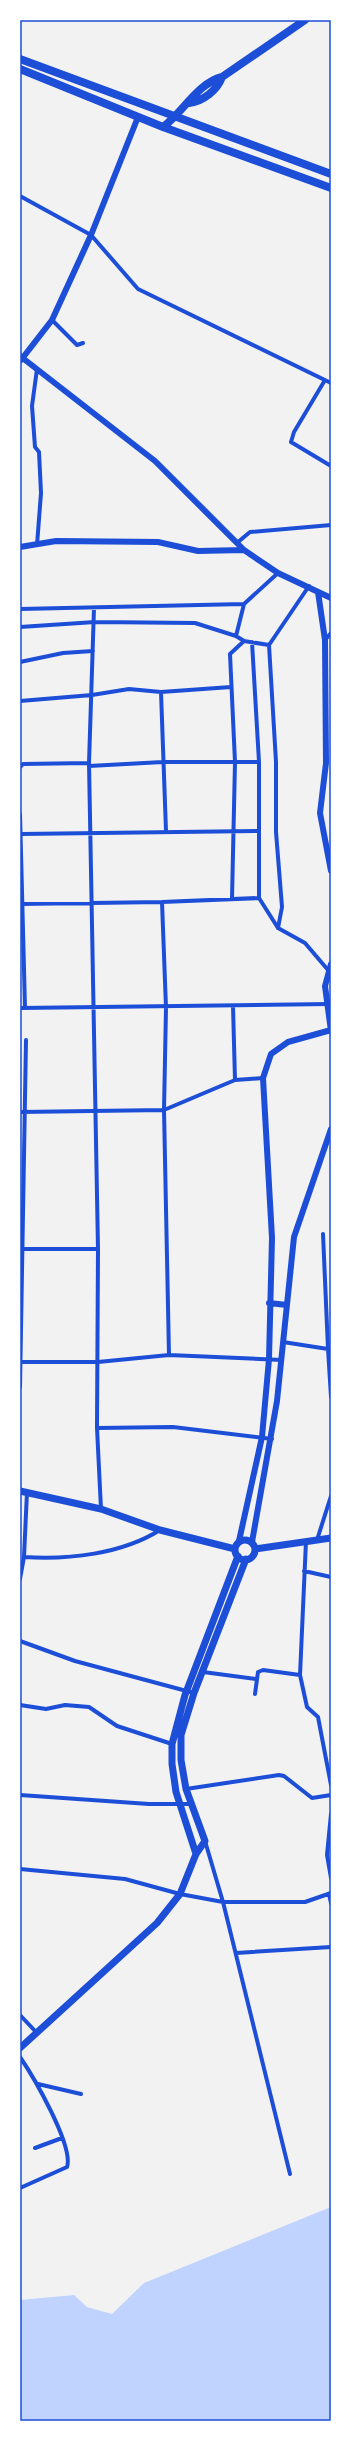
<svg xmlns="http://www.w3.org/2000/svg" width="351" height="2441" font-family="'Sofia Sans Condensed',sans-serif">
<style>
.water{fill:#bfd3fe}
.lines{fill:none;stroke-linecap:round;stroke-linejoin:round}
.minor{stroke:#1d4ed8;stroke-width:4}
.tertiary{stroke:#1d4ed8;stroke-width:6}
.secondary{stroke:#1d4ed8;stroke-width:7}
.primary{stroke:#1d4ed8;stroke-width:8}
.neatline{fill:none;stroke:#1d4ed8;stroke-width:1.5}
</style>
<rect width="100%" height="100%" fill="#f2f2f2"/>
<path class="water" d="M 331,2207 L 331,2421 L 20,2421 L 20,2300 L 74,2295 L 87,2307 L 112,2314 L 144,2283 Z"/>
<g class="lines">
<path class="minor" d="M 20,196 L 91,235 L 138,289 L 331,383
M 52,320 L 77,345 L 83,343
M 37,369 L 32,406 L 35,447 L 39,452 L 41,493 L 37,545
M 325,380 L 294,432 L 291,442 L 331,466
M 238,542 L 250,532 L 331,525
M 244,604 L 236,636 L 244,641 L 269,645
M 94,608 L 89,763 L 98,1249 L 97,1428 L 101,1509
M 20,609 L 244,604 L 278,573
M 20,627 L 95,622 L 195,623 L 236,636
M 325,640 L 331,633
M 252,642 L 259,762 L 259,898 L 278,928 L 305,943 L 328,970
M 20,662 L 63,653 L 93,651
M 161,692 L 166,831
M 20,701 L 92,695 L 129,689 L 161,692 L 231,687
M 89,766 L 163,762 L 259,762
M 20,767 L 23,764 L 89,763
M 20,814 L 25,1008
M 21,834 L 259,831
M 232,899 L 235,762 L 230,654 L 244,641
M 162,902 L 166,1008 L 164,1110 L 169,1355
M 20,904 L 162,902 L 259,898
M 278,928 L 282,907 L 276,832 L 276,762 L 269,645 L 309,586
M 233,1006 L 235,1080
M 20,1008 L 329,1004
M 20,1112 L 164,1110 L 235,1080 L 263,1078
M 323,1234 L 328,1349
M 20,1249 L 98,1249
M 283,1342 L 328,1349 L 331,1397
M 20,1362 L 98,1362 L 169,1355 L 282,1360
M 20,1387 L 26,1040
M 97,1428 L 173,1427 L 272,1439
M 317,1540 L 331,1496
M 306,1541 L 300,1675 L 307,1707 L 318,1717 L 331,1785
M 24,1557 C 68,1560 122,1554 160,1530
M 304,1571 L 331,1577
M 20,1579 L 24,1557 L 27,1492
M 20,1641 L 75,1661 L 194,1693
M 203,1672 L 256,1679
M 255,1694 L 258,1672 L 263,1670 L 300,1675
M 20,1705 L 46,1709 L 65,1705 L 89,1707 L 117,1726 L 172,1744
M 186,1789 L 279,1775 L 284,1776 L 312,1798 L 331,1795
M 20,1795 L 149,1804 L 191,1804
M 331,1814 L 327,1855 L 331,1878
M 205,1841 L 223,1902 L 290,2174
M 20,1869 L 125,1879 L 180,1894 L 223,1902 L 305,1902 L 331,1893
M 329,1894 L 331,1903
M 236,1953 L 331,1947
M 20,2015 L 37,2033
M 20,2057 C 33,2076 74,2146 67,2167 L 20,2188
M 38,2084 L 81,2094
M 35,2148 L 62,2138"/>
<path class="tertiary" d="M 20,356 L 155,461 L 244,550 L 278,573 L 331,598
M 21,360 L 52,320 L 91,235 L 138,117
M 20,547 L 56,541 L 158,542 L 198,551 L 244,550
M 318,592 L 325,640 L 326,763 L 320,813 L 331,871
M 331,964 L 325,986 L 331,1031
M 269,1303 L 287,1305
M 239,1541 L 262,1437 L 269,1359 L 272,1238 L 263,1078 L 271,1054 L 288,1042 L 331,1030
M 252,1542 L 277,1401 L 294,1237 L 331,1129"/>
<path class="secondary" d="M 20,1491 L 101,1509 L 160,1530 L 235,1549
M235 1550a10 10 0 1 1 20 0a10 10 0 1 1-20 0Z
M 255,1549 L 331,1538
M 196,1854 L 176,1792 L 172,1764 L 172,1744 L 185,1695 L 238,1556
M 20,2048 L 157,1923 L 180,1894 L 196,1854 L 205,1841 L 186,1789 L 181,1760 L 181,1735 L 194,1693 L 246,1559"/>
<path class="primary" d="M 20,59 L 331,174
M 20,69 L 163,127 L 331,188
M 189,103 C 204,101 217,90 222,77
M 163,127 C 183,112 198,83 222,77 L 305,20"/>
</g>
<rect width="351" height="2441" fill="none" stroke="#ffffff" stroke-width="42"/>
<rect x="21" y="21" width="309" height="2399" class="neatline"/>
</svg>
